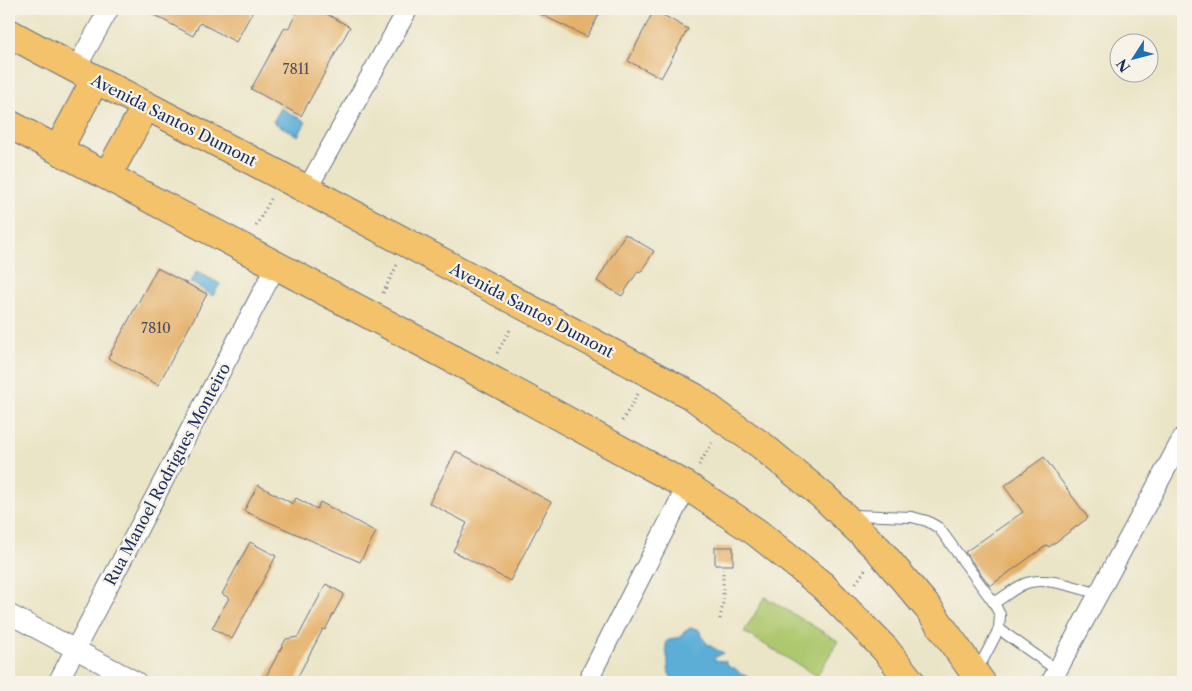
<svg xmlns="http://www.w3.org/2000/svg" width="1192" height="691" font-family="'Libre Caslon Text',serif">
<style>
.green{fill:#adc86e;stroke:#647c66}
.water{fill:#5caed7;stroke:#3c6e9a}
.building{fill:#e4af66}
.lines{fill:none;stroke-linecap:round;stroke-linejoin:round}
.service-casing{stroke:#646f83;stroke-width:12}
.minor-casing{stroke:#646f83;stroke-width:21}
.primary-casing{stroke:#646f83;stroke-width:30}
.path{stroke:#646f83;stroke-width:3;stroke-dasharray:1 4;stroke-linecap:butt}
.service{stroke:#fff;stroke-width:10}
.minor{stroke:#fff;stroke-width:19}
.primary{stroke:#f3c26a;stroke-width:28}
.labels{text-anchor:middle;stroke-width:4.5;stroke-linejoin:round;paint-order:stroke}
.number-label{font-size:14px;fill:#4d4f60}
.street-label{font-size:16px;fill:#1b2f5e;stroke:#f7f3e8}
</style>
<rect width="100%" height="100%" fill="#f7f3e8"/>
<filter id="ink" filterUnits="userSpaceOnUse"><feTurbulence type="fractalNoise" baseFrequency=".02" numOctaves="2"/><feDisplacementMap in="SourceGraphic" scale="10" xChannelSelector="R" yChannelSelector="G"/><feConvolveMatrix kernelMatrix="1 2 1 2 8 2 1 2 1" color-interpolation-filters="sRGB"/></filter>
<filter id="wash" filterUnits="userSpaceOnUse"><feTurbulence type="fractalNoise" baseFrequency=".0096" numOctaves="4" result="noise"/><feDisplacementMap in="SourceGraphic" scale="20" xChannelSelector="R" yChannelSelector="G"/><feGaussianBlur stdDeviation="1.12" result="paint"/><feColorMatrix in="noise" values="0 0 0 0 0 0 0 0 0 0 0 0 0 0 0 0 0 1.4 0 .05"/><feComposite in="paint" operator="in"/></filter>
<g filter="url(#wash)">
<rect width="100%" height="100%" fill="#ebe5c7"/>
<path class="green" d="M 765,597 L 838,641 L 817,676 L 744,632 Z"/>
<path class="water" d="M 281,108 L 306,122 L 298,136 L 273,122 Z
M 197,271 L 220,284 L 213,296 L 190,282 Z
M 690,628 L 698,629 C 700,631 701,634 702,637 C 706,644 716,650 724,653 L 714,658 L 714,660 L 725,661 L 730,668 L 735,668 L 742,675 L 744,675 L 750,679 L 750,682 L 688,682 L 673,680 C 668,674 668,670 668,663 C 668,655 664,650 667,641 L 674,638 L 680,638 L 684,632 Z"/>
<g id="blocks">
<path class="building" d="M 143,9 L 254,9 L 236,42 L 200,23 L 193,36 Z
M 299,9 L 318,9 L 350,27 L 301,116 L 251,89 L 285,27 L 288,29 Z
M 530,9 L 602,9 L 587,37 Z
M 654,10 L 688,29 L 661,78 L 628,61 Z
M 625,234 L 654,251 L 641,272 L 638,271 L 622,296 L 597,281 Z
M 157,268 L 207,294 L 158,385 L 108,358 Z
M 456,451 L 551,502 L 510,581 L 453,551 L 467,523 L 429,503 Z
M 1044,457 L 1088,518 L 1049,547 L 1047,545 L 990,586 L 965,552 L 1023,512 L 1004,486 Z
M 258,485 L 293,504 L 296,498 L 317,509 L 320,502 L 376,532 L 360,562 L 244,511 Z
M 250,542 L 276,556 L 232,639 L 212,628 L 229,598 L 222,594 Z
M 715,547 L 733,547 L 733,565 L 715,565 Z
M 326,584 L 344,594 L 325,630 L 323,629 L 295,682 L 263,682 L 286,639 L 298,637 Z"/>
</g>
</g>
<g filter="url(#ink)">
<use href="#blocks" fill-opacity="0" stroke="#646f83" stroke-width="1"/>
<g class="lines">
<defs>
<path id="service" d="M 851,515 L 912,517 L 927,521 L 939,528 L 994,603 L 1000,615 L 999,629 L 977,671
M 994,603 C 1004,597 1013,589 1024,584 C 1044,575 1078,588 1099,594
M 999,629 L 1058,671"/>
<path id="minor" d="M 75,70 L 109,9
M 307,189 L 408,9
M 9,614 L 137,682
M 58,682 L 276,266
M 587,682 L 687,486
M 1051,682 L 1183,437"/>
<path id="primary" d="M 9,33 C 100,83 193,129 285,178 C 422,250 558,324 694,397 L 726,421 L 761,445 L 824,497 L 879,550 L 928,608 L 981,682
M 9,124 L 485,376 L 687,486 L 756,532 L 823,586 L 885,649 L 911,682
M 58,150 L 95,80
M 107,176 L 146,106"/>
</defs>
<use href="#service" class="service-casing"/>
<use href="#minor" class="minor-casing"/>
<use href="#primary" class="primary-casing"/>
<path class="path" d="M 256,226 L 271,199
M 383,293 L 397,265
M 497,353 L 511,328
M 622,421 L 638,394
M 699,465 L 712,443
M 856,583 L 865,570
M 720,619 L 723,603 L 723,569"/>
<use href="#service" class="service"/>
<use href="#minor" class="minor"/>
<use href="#primary" class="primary"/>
</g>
</g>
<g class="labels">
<g class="number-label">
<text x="296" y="74">7811</text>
<text x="156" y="333">7810</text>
</g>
<g class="street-label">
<text transform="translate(174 120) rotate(27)" y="6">Avenida Santos Dumont</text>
<text transform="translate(532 310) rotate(28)" y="6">Avenida Santos Dumont</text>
<text transform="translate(167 474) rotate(-62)" y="6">Rua Manoel Rodrigues Monteiro</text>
</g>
</g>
<rect width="1192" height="691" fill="none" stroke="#f7f3e8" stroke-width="30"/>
<g transform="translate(1134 58) rotate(234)"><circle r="24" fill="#f7f3e8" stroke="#9fa5b1"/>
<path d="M0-4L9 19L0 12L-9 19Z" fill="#1f6fb2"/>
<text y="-8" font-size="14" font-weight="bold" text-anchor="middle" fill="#1b2f5e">N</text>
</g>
</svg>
